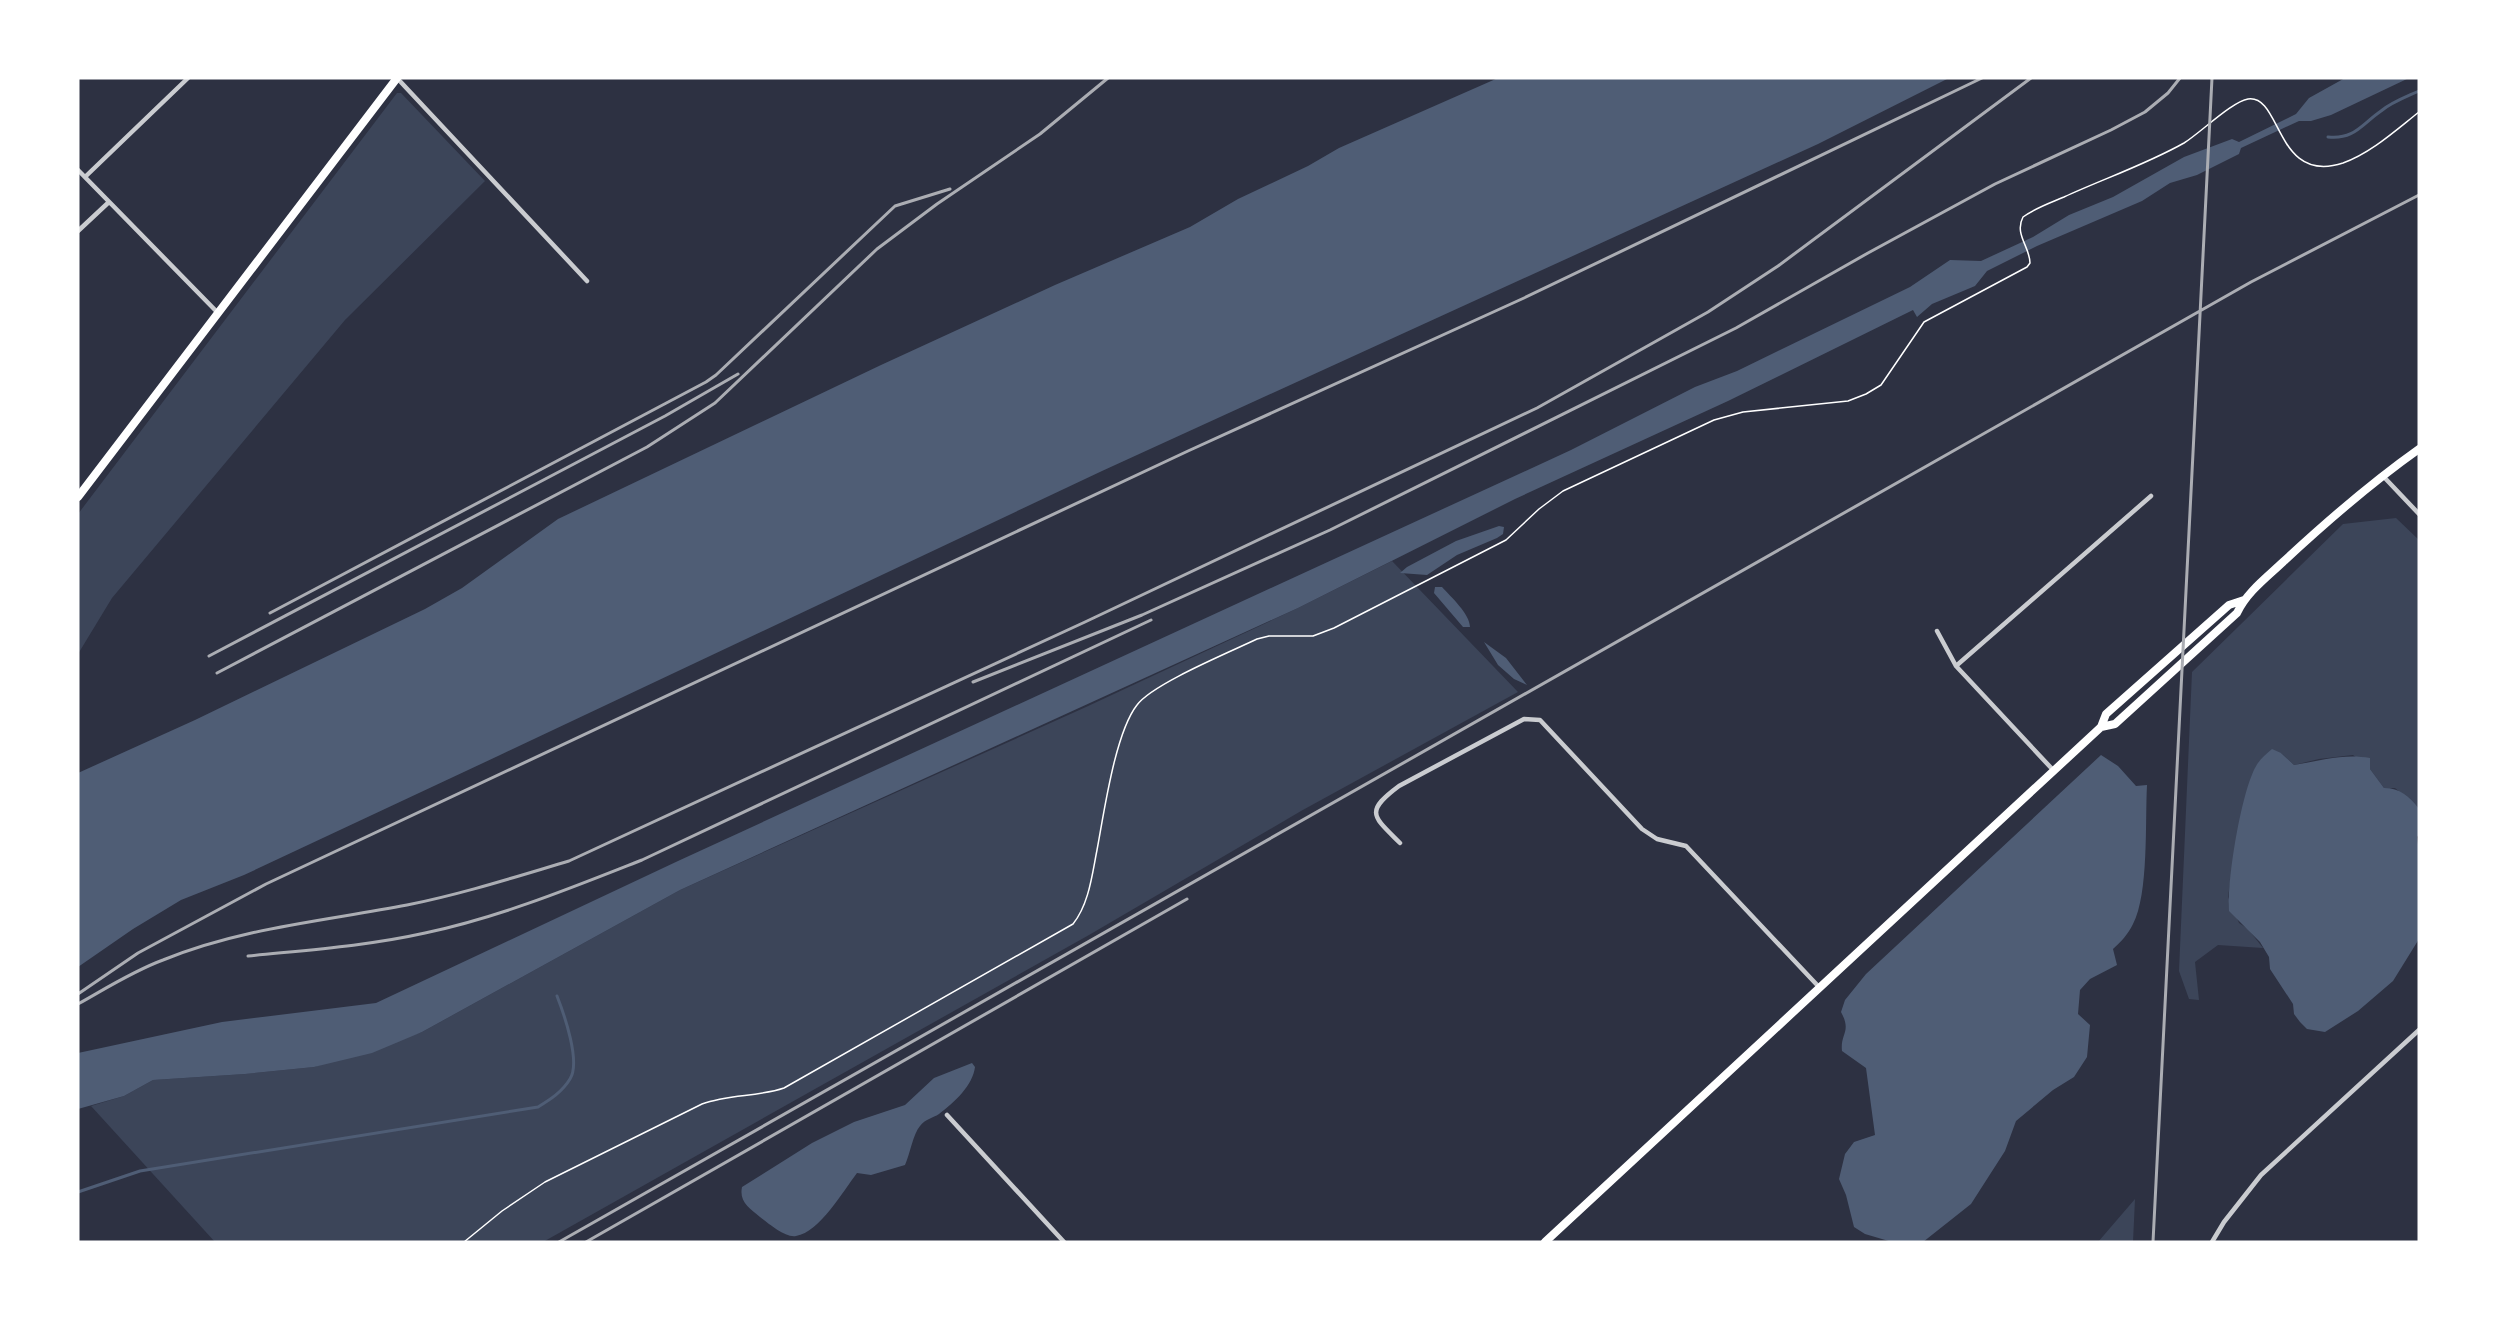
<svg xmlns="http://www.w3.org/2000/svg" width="2497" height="1320" font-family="'Titillium Web',sans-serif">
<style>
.green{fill:#3c4559}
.water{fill:#4f5d75}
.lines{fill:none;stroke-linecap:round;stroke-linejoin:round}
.stream{stroke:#4f5d75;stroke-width:3}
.path{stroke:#fff;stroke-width:1.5}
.minor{stroke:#caccd0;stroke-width:4.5}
.primary{stroke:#fff;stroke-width:8}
.rail{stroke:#abadb3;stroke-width:3}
</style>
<rect width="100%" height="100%" fill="#2d3142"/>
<path class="green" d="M 397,93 L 401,93 L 485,181 L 345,320 L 112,598 L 78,654 L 78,514 Z
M 2396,518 L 2419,540 L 2419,809 L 2395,788 L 2384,788 L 2370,769 L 2353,755 L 2319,759 L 2294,765 L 2281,753 L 2256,766 L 2239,825 L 2228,897 L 2239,923 L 2248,929 L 2263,948 L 2218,945 L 2195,962 L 2199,1000 L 2189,999 L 2179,971 L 2192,672 L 2343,524 Z
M 1392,561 L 1518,692 L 1301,811 L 1089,935 L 543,1242 L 215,1242 L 91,1106 L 124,1096 L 153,1080 L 245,1074 L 314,1067 L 422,1032 L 680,890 L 1086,707 L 1298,608 Z
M 2135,1199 L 2133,1242 L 2098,1242 Z"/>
<path class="water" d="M 1498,78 L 1949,78 L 1818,144 L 1102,471 L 498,756 L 244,875 L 181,900 L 133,929 L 78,967 L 78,773 L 195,720 L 425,609 L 462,588 L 558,519 L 881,365 L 1055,285 L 1190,227 L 1238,199 L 1308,166 L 1339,148 Z
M 2345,78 L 2409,78 L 2331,115 L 2311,121 L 2299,121 L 2241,148 L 2239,154 L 2197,175 L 2170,183 L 2142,201 L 2037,246 L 1987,271 L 1975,286 L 1932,304 L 1917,317 L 1913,310 L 1728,401 L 1515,499 L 1298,608 L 680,890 L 422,1032 L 372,1053 L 314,1067 L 245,1074 L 153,1080 L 124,1096 L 78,1109 L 78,1053 L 222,1022 L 376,1003 L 678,861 L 1571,450 L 1695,387 L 1737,371 L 1910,287 L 1950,260 L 1981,261 L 2033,237 L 2069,215 L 2113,197 L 2184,157 L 2232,139 L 2239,142 L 2296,114 L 2309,98 Z
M 1499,526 L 1504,527 L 1503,534 L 1497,538 L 1457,555 L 1427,575 L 1400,573 L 1407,567 L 1456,541 Z
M 1435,587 L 1442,587 C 1451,597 1470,614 1470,627 L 1463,627 L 1434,593 Z
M 1484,642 L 1506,658 L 1527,685 L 1514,679 L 1498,665 Z
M 2272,749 L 2281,753 L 2294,765 C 2320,761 2343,753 2370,758 L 2370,769 L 2384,788 C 2400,788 2409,796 2419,809 L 2419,834 L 2417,837 L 2419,852 L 2419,939 L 2393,981 L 2358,1011 L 2325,1032 L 2307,1029 L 2300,1022 L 2294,1014 L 2293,1004 L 2270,969 L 2269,957 L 2260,942 L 2229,911 C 2227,880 2241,793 2256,766 C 2260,759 2266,754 2272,749 Z
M 2101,755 L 2118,766 L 2136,786 L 2147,785 C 2145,821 2149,894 2133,924 C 2128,934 2121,942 2113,949 L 2117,965 L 2090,979 L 2080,990 L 2078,1014 L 2090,1025 L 2087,1057 L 2074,1077 L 2053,1090 L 2016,1121 L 2005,1151 L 1971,1204 L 1923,1242 L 1892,1242 L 1865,1234 L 1854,1227 L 1846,1195 L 1839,1179 L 1845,1154 L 1854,1142 L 1875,1135 L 1866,1068 L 1842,1051 C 1840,1033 1852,1032 1841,1012 L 1845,1000 L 1866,974 Z
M 972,1063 L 975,1067 C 973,1085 954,1103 939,1114 C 933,1118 925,1119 920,1126 C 913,1134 910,1154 905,1165 L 871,1175 L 857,1173 C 843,1191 820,1232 796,1236 C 785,1238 768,1223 760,1217 C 749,1208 739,1202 742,1187 L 812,1143 L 854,1122 L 905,1105 L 934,1078 Z"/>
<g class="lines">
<path class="stream" d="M 2328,137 C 2354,140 2362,124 2381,111 C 2392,102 2406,97 2419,91
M 78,1192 L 140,1171 L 538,1107 C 551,1099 562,1092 570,1079 C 581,1062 564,1014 557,996"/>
<path class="path" d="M 464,1242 L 502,1211 L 545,1182 L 702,1104 C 729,1094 758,1097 784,1088 L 1073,924 C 1089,904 1092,875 1097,850 C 1104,813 1115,733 1137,705 C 1152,684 1230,652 1257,639 L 1269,636 L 1313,636 L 1334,628 L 1506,540 L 1539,509 L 1563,491 L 1714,420 L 1743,412 L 1848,401 L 1866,394 L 1881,385 L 1924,322 L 2027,267 L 2030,263 C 2030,247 2014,234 2023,217 C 2035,208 2050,203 2064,197 C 2103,179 2147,164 2184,143 C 2200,133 2233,101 2248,99 C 2282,94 2275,185 2343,163 C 2371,153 2396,130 2419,112"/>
<path class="minor" d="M 397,78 L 587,281
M 78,170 L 218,313
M 85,177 L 188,78
M 78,231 L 109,202
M 2382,475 L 2419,514
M 1937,631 L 1956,666 L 2054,771
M 1956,666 L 2151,496
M 1400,843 C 1373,816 1364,812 1399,786 L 1524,719 L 1540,720 L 1642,829 L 1657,839 L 1686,846 L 1819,987
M 947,1115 L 1064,1242
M 2212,1242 L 2224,1222 L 2261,1175 L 2419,1030"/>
<path class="primary" d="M 78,497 L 397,78
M 2101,727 L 2115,724 L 2237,613 C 2247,592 2266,578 2283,562 C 2326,522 2371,483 2419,449
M 1545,1242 L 2101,727 L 2106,714 L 2229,605 L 2244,600"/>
<path class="rail" d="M 270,613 L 706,382 L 716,375 L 895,206 L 950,189
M 209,656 L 665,416 L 738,374
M 217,673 L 647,447 L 715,403 L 877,249 L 937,204 L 1040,134 L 1108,78
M 973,682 L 1142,615 L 1330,530 L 1736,328 L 1868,253 L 1995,184 L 2111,130 L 2145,112 L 2168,93 L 2180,78
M 248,956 C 307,950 367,946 425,933 C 500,917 571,888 642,860 L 1151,620
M 78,994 L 138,953 L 266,884 L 1188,451 L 1524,298 L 1982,78
M 78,1004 C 105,989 133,971 163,960 C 241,928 324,921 407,905 C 462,894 515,877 569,861 L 1085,622 L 1537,408 L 1708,312 L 1778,266 L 2031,78
M 559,1242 L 2251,282 L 2419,195
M 586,1242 L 1187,899
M 2153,1242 L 2212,78"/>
</g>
<rect width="2497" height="1320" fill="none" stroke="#ffffff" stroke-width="159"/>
</svg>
